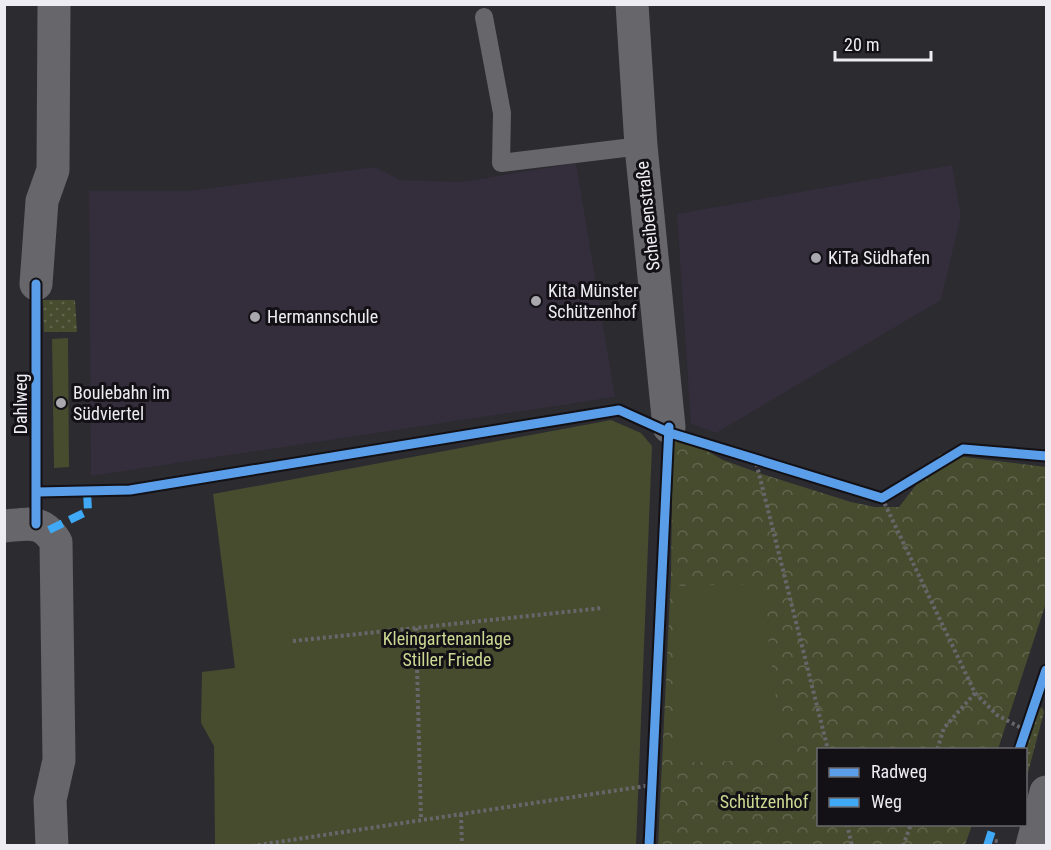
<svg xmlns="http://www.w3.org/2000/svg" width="1051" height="850" font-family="'Roboto Condensed',sans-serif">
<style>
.education{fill:#342d3b}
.grass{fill:url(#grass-dots)}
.park{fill:url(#park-crowns)}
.garden{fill:#474c2f}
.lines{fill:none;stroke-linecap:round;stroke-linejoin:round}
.path{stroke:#67676b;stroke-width:4;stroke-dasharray:3 3;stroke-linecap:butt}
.service{stroke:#66666b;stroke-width:18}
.minor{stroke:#66666b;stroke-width:33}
.secondary{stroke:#66666b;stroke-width:33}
.quiet{stroke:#3fa9f5;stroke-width:8;stroke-dasharray:15 8;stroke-linecap:butt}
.cycleway-casing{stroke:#131116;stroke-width:13}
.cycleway{stroke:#5a9eea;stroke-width:9}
.poi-dot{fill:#a9a8af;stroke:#131116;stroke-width:2}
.labels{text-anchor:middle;stroke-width:6;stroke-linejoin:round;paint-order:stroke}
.street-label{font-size:18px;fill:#edecf3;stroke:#131116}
.poi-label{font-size:18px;fill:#edecf3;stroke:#131116;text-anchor:start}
.park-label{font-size:18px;fill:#ccd993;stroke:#131116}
</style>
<defs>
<pattern id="grass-dots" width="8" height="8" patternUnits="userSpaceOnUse" patternTransform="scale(1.5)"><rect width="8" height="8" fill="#474c2f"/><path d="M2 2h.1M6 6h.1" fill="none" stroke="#62664e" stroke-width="1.8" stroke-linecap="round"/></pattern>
<pattern id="park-crowns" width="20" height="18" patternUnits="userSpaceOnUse" patternTransform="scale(1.5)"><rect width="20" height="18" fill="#474c2f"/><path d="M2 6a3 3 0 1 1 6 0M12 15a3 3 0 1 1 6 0" fill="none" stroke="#62664e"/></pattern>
</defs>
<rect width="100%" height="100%" fill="#2b2b30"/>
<path class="education" d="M 576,163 L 615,397 L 91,476 L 89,191 L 188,191 L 375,167 L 400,180 L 462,182 Z
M 952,165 L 961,216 L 941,300 L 716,433 L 691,424 L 677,214 Z"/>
<path class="grass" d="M 43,300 L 75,300 L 77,332 L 44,332 Z
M 1042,707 L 1044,712 L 1026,780 L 1026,750 L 1022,749 L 1033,715 Z"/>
<path class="park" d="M 673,431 L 723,460 L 759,473 L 851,502 L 875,507 L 899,507 L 940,454 L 1046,467 L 1046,603 L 998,749 L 818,750 L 818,824 L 972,825 L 965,845 L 658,846 L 671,575 Z"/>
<path class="garden" d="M 68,338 L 69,467 L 54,468 L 52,339 Z
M 611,420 L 641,433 L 652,446 L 636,845 L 215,845 L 214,746 L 201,723 L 202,672 L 235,668 L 213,494 Z
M 761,584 L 784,759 L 672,763 L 677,586 Z"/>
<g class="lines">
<path class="path" d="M 755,458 L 828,750
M 882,498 L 975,693 L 944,728 L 937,750
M 416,628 L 421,820
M 293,641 L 603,608
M 975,693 L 997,715 L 1025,730
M 461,814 L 462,846
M 847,824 L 852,846
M 989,839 L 1000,842
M 252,846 L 652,785
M 903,846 L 911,824"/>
<path class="service" d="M 484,17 L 502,113 L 501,163 L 641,146"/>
<path class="minor" d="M 632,4 L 641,146 L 669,427
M 36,284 L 42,201 L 53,170 L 54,4
M 4,526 C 29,524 42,519 56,542 L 59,760 L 50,800 L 52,846"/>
<path class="secondary" d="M 1032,846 L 1046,792"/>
<path class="quiet" d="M 49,530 L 88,511 L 87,491
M 987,846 L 994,824"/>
<defs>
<path id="cycleway" d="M 38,492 L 130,490 L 619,410 L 670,433 L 882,498 L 963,449 L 1046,456
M 36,524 L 36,284
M 1019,750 L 1046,670
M 649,846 L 669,427"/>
</defs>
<use href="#cycleway" class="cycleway-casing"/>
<use href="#cycleway" class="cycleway"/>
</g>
<g class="poi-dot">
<circle cx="816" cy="258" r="6"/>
<circle cx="536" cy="301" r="6"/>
<circle cx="255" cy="317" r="6"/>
<circle cx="61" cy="403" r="6"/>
</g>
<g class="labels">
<g class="street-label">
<text transform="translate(648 216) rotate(-96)" y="6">Scheibenstraße</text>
<text transform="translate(21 404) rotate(-90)" y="6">Dahlweg</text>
</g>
<g class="poi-label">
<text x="828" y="264">KiTa Südhafen</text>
<text x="548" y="297">Kita Münster<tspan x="548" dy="21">Schützenhof</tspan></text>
<text x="267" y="323">Hermannschule</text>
<text x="73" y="399">Boulebahn im<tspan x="73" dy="21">Südviertel</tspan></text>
</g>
<g class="park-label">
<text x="447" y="645">Kleingartenanlage<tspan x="447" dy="21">Stiller Friede</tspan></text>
<text x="764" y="808">Schützenhof</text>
</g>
</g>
<rect width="1051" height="850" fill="none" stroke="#edecf3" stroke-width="12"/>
<rect x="817" y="748" width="210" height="78" fill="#131116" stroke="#6a696e" stroke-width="1.5"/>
<rect x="829" y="768" width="30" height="9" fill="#5a9eea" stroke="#6a696e" stroke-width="1.5"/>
<text x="871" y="778" font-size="18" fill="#edecf3">Radweg</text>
<rect x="829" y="798" width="30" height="9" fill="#3fa9f5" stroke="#6a696e" stroke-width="1.5"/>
<text x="871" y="808" font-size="18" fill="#edecf3">Weg</text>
<path d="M835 51v9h96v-9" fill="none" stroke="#edecf3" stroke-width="3"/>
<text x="844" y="51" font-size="18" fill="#edecf3" stroke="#131116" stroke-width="4.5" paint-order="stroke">20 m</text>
</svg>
